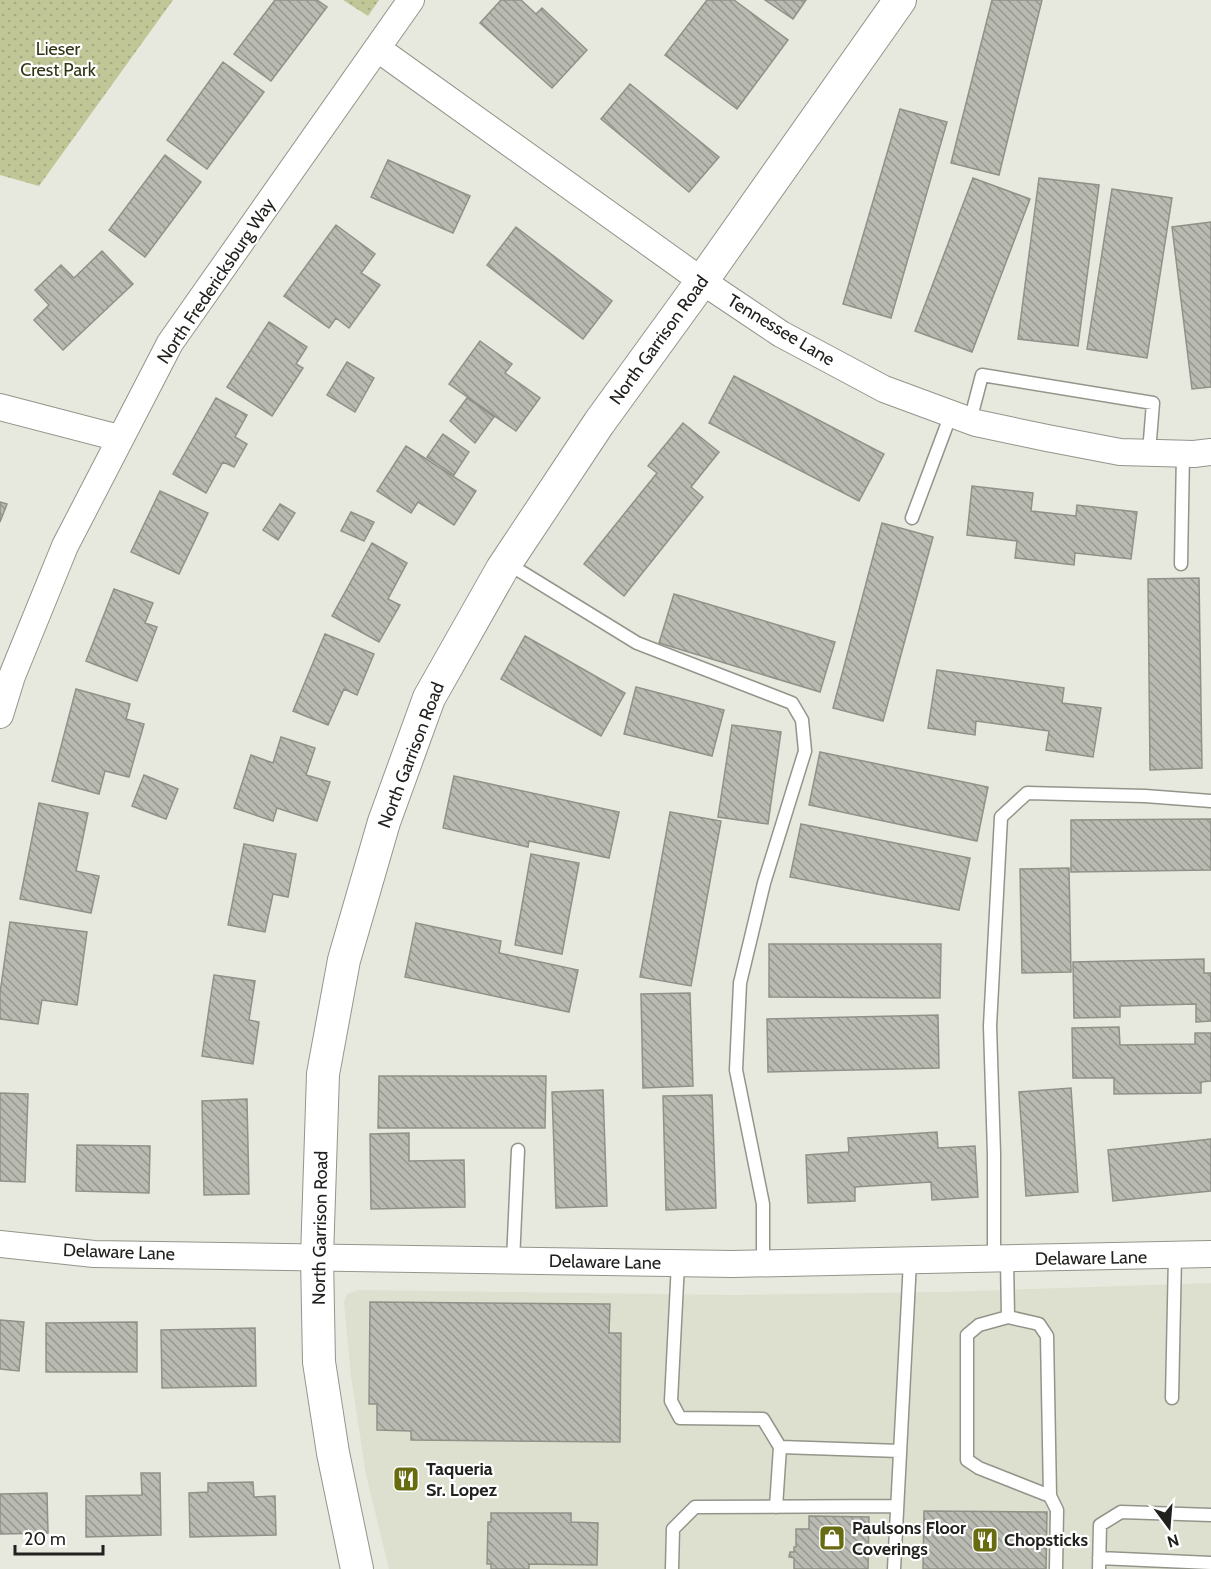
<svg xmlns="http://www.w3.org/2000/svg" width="1211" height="1569" font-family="Cabin,sans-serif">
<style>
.built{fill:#dde0ce}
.park{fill:url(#park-dots)}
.building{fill:url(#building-back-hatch);stroke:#909288;stroke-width:1.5}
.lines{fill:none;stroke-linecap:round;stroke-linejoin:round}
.service-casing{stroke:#93958b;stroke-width:15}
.minor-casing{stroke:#93958b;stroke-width:28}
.tertiary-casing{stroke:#93958b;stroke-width:34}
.service{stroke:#fff;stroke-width:12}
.minor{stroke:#fff;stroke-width:26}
.tertiary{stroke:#fff;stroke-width:32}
.labels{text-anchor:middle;stroke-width:4.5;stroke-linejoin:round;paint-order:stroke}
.park-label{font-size:18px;fill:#323512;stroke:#fff}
.street-label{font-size:18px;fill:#21211e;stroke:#fff}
.poi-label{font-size:18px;font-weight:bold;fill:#21211e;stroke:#fff;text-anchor:start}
</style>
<defs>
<pattern id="park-dots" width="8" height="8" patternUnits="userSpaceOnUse" patternTransform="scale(1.5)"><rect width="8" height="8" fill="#c1c697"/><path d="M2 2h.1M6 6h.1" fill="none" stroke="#a6aa82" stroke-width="1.8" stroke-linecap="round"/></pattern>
<pattern id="building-back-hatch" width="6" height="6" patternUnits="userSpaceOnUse" patternTransform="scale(1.5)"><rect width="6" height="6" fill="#b9bab1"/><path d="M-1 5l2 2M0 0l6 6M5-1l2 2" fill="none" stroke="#96978f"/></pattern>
</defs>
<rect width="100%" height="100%" fill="#e7e9de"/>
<path class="built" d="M 1211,1283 L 1211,1569 L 389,1569 L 366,1475 L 351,1376 L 344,1302 L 347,1294 L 359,1290 L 735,1295 L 943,1292 Z"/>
<path class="park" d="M 0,0 L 173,0 L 39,186 L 0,175 Z
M 343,0 L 379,0 L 368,16 Z"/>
<path class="building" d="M 275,0 L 317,0 L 327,7 L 271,81 L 234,54 Z
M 501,0 L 521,0 L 536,14 L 542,8 L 587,50 L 552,88 L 480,23 Z
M 707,0 L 734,0 L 788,40 L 737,109 L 665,55 Z
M 765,0 L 806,0 L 793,19 Z
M 992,0 L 1042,0 L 999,175 L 951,163 Z
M 223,62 L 264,92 L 207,169 L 167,140 Z
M 630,84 L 719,157 L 689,192 L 601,119 Z
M 900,109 L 947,122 L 891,318 L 843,304 Z
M 165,155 L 201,182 L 145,257 L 109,230 Z
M 388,160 L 470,196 L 453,233 L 371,197 Z
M 973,178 L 1030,199 L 972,352 L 915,331 Z
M 1039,178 L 1099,185 L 1078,346 L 1018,339 Z
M 1112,189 L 1172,198 L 1147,358 L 1087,349 Z
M 1211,222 L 1211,387 L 1192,389 L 1172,227 Z
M 336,225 L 375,254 L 361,273 L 380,285 L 349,328 L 336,318 L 329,328 L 284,296 Z
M 516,227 L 612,301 L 583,339 L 487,265 Z
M 102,251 L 133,284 L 63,350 L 34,320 L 49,305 L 35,290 L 61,265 L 74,278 Z
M 269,322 L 307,347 L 296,364 L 303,368 L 272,416 L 227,387 Z
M 480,341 L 512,364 L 505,373 L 540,398 L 516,431 L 449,384 Z
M 347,362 L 374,378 L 355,412 L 327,395 Z
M 734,376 L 884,454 L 859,501 L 709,423 Z
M 216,398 L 247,415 L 235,437 L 247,444 L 234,467 L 223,462 L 206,493 L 173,474 Z
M 467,398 L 494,417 L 475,443 L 450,421 Z
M 683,423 L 719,452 L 691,487 L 703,497 L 624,596 L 584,564 L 657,473 L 648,466 Z
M 443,434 L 469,452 L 454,475 L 427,457 Z
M 406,446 L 476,491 L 454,525 L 418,502 L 411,513 L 377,491 Z
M 972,486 L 1033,493 L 1031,511 L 1076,516 L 1077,505 L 1137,512 L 1131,559 L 1075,553 L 1074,565 L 1015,558 L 1017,541 L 967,535 Z
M 160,491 L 208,513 L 179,574 L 131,552 Z
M 0,502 L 7,504 L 0,522 Z
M 280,504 L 295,513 L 278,540 L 263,530 Z
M 351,512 L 374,522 L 364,541 L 341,531 Z
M 882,523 L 933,537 L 883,721 L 833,708 Z
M 372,543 L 407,563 L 388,599 L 400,605 L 379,642 L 332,616 Z
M 1199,578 L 1202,768 L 1150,770 L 1148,579 Z
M 114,589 L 153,603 L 145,623 L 157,627 L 137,681 L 86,661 Z
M 674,594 L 835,642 L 820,692 L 659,643 Z
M 325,634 L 374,654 L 357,695 L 344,689 L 328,725 L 293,711 Z
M 525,636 L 625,693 L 601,736 L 501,679 Z
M 937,670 L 1064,688 L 1062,703 L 1101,708 L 1093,757 L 1046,750 L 1049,731 L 976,721 L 975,735 L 928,728 Z
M 636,687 L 724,710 L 712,756 L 624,734 Z
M 76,689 L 130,704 L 126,719 L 144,724 L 129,777 L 105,771 L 99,794 L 52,781 Z
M 732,725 L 781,732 L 768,824 L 718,817 Z
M 281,737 L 315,748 L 306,775 L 330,782 L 317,821 L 277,808 L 273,821 L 234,808 L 251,755 L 273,763 Z
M 820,752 L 988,787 L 977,841 L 809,805 Z
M 144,775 L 178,789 L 166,819 L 132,806 Z
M 454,776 L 619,812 L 609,858 L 529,841 L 528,847 L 443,828 Z
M 39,803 L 88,813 L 76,871 L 99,876 L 91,913 L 20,899 Z
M 670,812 L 721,821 L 691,986 L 640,977 Z
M 1211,819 L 1211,870 L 1071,872 L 1071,820 Z
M 801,824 L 970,858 L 959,910 L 790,877 Z
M 244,844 L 296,854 L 288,897 L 273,894 L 265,932 L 228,925 Z
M 531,854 L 579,863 L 562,954 L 515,945 Z
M 1069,868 L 1071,972 L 1022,973 L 1020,869 Z
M 10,922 L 87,932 L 77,1005 L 42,1000 L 38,1024 L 0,1019 L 0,993 Z
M 416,923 L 501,941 L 499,953 L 578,970 L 569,1012 L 405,977 Z
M 769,944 L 941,944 L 940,998 L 769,997 Z
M 1204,959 L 1204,973 L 1211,973 L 1211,1021 L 1196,1022 L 1196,1004 L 1120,1006 L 1120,1017 L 1074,1018 L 1073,962 Z
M 214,975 L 255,981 L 249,1020 L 259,1022 L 253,1064 L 202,1056 Z
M 690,993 L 693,1086 L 643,1088 L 641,994 Z
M 938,1015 L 939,1068 L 768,1072 L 767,1019 Z
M 1119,1027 L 1120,1045 L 1195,1044 L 1195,1033 L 1211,1033 L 1211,1081 L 1201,1082 L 1201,1093 L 1114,1094 L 1114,1078 L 1073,1078 L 1072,1028 Z
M 379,1076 L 546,1076 L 545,1128 L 378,1128 Z
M 1071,1088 L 1078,1192 L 1026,1196 L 1019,1092 Z
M 603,1090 L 607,1206 L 556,1208 L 552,1092 Z
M 0,1093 L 28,1094 L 25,1182 L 0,1181 Z
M 712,1095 L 716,1208 L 666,1210 L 663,1096 Z
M 247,1099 L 249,1194 L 204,1195 L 202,1101 Z
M 937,1132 L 938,1148 L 975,1146 L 978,1197 L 932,1200 L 931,1182 L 855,1187 L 855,1201 L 808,1203 L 806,1155 L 849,1152 L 848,1138 Z
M 409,1133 L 409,1161 L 464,1160 L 465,1207 L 371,1209 L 370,1134 Z
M 1211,1139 L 1211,1191 L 1113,1201 L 1108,1150 Z
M 77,1145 L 150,1146 L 149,1193 L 76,1191 Z
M 370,1302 L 610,1304 L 609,1333 L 621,1333 L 620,1442 L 411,1440 L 411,1431 L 377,1430 L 377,1404 L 369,1404 Z
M 0,1320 L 24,1322 L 19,1371 L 0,1369 Z
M 137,1322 L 137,1372 L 46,1372 L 46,1323 Z
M 255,1328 L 256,1386 L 162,1388 L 161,1330 Z
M 141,1473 L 160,1473 L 161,1535 L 86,1537 L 86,1496 L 142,1495 Z
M 253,1482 L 254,1497 L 275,1496 L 276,1535 L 190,1537 L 189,1493 L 208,1492 L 208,1483 Z
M 47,1493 L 48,1533 L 0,1534 L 0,1494 Z
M 924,1511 L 1047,1512 L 1046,1569 L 923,1569 Z
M 491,1513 L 571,1513 L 571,1522 L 598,1523 L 597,1565 L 529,1564 L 529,1569 L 491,1569 L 491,1564 L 487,1564 L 488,1522 L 491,1522 Z
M 809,1516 L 869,1517 L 868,1569 L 794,1569 L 794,1558 L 789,1557 L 790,1552 L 794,1552 L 794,1547 L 796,1547 L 796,1529 L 809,1529 Z"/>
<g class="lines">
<defs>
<path id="service" d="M 970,421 L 982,375 L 1153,403 L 1149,452
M 912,518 L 951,414
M 507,563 L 637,643 L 792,703 L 802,720 L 805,751 L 764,883 L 740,983 L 736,1070 L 763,1204 L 763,1264
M 1181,564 L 1183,453
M 1007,1259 L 1008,1317
M 994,1260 L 994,1154 L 990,1026 L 1001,817 L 1027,793 L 1145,796 L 1211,801
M 513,1261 L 518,1150
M 678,1263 L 671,1401 L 680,1418 L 763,1419 L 780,1447 L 900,1451
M 1008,1317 L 1039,1324 L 1047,1336 L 1050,1496 L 979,1468 L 967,1460 L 967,1335 L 979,1325 Z
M 1172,1398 L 1175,1256
M 1050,1496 L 1057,1510 L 1056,1569
M 776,1507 L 780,1447
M 1099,1558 L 1211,1563
M 672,1569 L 673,1529 L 695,1507 L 897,1506
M 894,1569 L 910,1261
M 1099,1569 L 1100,1525 L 1121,1512 L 1211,1515"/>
<path id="minor" d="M 378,49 L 702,281 L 781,334 L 884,389 L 976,423 L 1047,438 L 1120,452 L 1194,454 L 1211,452
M 0,407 L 119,438
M 0,715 L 12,676 L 65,546 L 170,343 L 411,0
M 0,1244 L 94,1254 L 733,1264 L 1211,1254"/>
<path id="tertiary" d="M 357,1569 L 333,1453 L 319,1362 L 317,1257 L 323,1074 L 344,960 L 384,822 L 429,698 L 502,569 L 599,423 L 702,281 L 900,0"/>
</defs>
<use href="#service" class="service-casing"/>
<use href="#minor" class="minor-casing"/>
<use href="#tertiary" class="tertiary-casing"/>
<use href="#service" class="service"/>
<use href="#minor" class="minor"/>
<use href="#tertiary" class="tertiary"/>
</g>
<defs>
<symbol id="restaurant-square" viewBox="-11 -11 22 22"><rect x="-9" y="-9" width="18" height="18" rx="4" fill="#676c10" stroke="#fff"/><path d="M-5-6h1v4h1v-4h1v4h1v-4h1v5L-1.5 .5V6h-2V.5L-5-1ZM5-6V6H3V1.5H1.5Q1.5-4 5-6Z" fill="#fff"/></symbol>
<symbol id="shop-square" viewBox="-11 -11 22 22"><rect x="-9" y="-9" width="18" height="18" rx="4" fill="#676c10" stroke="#fff"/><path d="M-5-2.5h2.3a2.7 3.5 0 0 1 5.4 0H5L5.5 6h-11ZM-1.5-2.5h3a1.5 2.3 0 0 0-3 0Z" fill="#fff"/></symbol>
</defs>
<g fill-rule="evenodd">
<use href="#restaurant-square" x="391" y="1464" width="30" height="30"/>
<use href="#shop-square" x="817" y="1523" width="30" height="30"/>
<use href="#restaurant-square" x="970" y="1525" width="30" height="30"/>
</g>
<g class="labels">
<g class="park-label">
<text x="58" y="55">Lieser<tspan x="58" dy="21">Crest Park</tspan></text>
</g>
<g class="street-label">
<text transform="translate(216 281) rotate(-56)" y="6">North Fredericksburg Way</text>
<text transform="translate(781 330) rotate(31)" y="6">Tennessee Lane</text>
<text transform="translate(659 340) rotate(-54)" y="6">North Garrison Road</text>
<text transform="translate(411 755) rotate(-69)" y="6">North Garrison Road</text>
<text transform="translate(320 1228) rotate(-89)" y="6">North Garrison Road</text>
<text transform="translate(119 1252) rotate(2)" y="6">Delaware Lane</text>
<text transform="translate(1091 1258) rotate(-1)" y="6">Delaware Lane</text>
<text transform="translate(605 1262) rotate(1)" y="6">Delaware Lane</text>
</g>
<g class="poi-label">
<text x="426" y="1475">Taqueria<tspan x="426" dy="21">Sr. Lopez</tspan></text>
<text x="852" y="1534">Paulsons Floor<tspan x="852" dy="21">Coverings</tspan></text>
<text x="1004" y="1546">Chopsticks</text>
</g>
</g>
<g transform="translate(1169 1527) rotate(164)" stroke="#ffffff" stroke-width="4.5" paint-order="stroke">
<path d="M0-4.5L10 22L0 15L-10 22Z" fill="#21211e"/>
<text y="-9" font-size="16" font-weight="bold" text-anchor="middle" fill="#21211e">N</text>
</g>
<path d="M15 1545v9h88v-9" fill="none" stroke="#21211e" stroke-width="3"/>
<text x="24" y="1545" font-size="18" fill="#21211e" stroke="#ffffff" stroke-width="4.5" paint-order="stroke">20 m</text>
</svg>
